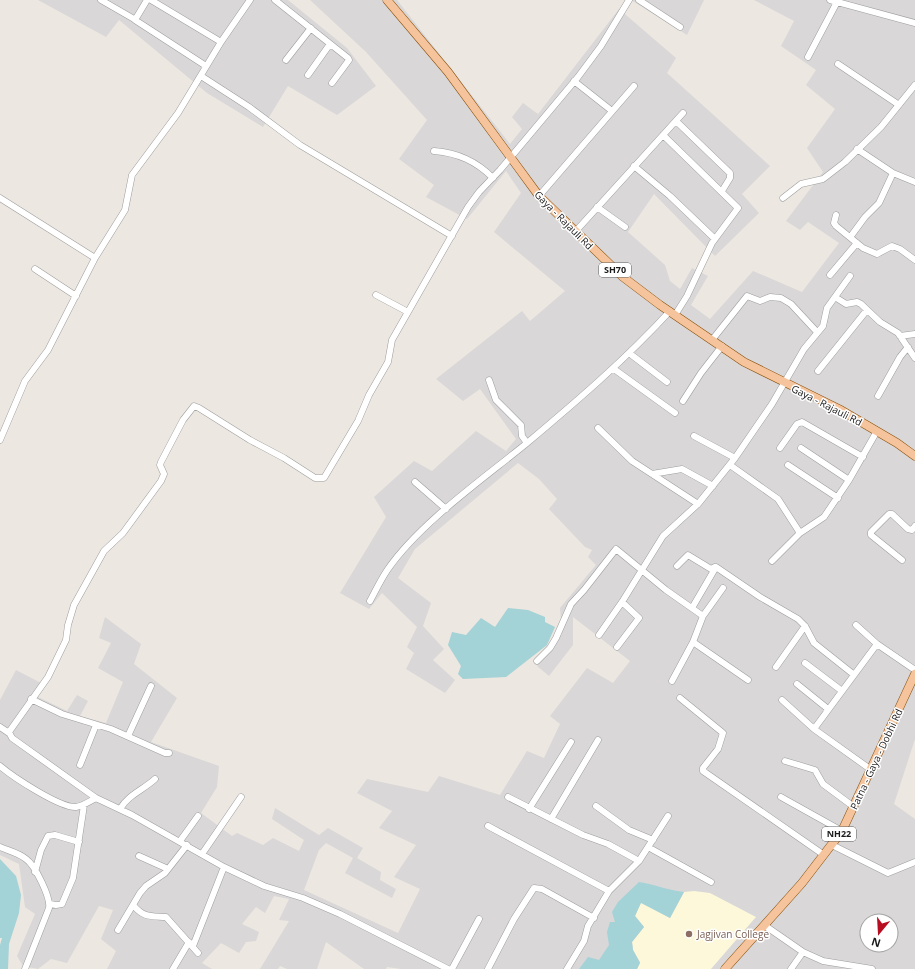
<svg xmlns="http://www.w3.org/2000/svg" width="915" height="969" font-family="'Open Sans',sans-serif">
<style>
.residential{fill:#d9d7d8;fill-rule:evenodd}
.education{fill:#fcf8d9}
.water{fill:#a3d2d7}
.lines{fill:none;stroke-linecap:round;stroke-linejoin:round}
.minor-casing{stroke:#9e9e9e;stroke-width:7}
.major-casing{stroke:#884f09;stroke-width:9}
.minor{stroke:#fff;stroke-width:6}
.major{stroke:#f5c49c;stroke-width:8}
.education-dot{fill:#8d6e63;stroke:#fff;stroke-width:1.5}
.labels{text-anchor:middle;stroke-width:3;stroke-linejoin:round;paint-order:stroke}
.shield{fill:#fff;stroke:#5f5f5f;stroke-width:1}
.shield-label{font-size:9px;font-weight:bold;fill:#1a1a1a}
.street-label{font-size:10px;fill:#1a1a1a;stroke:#fff}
.education-label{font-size:10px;fill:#785e54;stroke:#fff;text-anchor:start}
</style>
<rect width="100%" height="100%" fill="#ece7e0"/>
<path class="residential" d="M 38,0 L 288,0 L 347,48 L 376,86 L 337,115 L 288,86 L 263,127 L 207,93 L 119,20 L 106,37 Z
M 310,0 L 397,0 L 510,144 L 522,129 L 512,117 L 523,103 L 538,114 L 619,9 L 676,58 L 667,73 L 770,166 L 742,194 L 759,213 L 715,256 L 654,194 L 628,232 L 665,265 L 670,281 L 680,289 L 692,268 L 708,276 L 691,305 L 710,319 L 753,271 L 802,292 L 839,243 L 808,222 L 800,230 L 786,221 L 823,172 L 807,148 L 835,109 L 806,85 L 816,70 L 781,46 L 794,21 L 754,0 L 915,0 L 915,739 L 894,804 L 915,819 L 915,969 L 401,969 L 387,967 L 386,969 L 364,969 L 326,942 L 317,969 L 287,969 L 280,966 L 278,969 L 260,969 L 289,921 L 279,920 L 289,899 L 274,896 L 265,913 L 256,907 L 242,924 L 259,932 L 256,941 L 246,942 L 239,953 L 221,943 L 202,963 L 212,969 L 107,969 L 116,951 L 101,939 L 113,910 L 99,906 L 67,963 L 51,959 L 38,969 L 23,966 L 17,956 L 35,914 L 25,907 L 19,864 L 0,855 L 0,700 L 16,670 L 45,685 L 38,697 L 67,711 L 77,695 L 88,701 L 80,716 L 106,723 L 123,682 L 98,668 L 111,643 L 99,638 L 105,617 L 141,644 L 134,664 L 177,698 L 151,742 L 219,766 L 217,787 L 201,813 L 232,836 L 237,833 L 263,845 L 273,838 L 299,851 L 304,840 L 272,819 L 275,808 L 319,835 L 328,828 L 363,848 L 357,858 L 381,872 L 380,880 L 396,889 L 392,898 L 345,873 L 353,858 L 326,843 L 319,850 L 304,890 L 398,933 L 420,889 L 394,877 L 416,845 L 379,828 L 392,811 L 357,793 L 367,779 L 428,792 L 439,776 L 500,795 L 527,751 L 544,758 L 560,724 L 550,716 L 587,668 L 613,683 L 630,661 L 573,617 L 573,645 L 549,676 L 537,666 L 562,634 L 560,608 L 596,565 L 588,557 L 592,550 L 585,547 L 549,509 L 557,499 L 539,479 L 518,463 L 415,549 L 398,578 L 431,603 L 423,626 L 444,649 L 433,660 L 455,680 L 445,693 L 406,669 L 414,653 L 407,647 L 417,627 L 382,593 L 369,609 L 340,593 L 386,517 L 374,497 L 414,461 L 432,471 L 476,431 L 506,451 L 516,439 L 480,389 L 463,401 L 436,379 L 522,311 L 530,321 L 565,291 L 494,232 L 521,193 L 506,171 L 467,219 L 426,197 L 434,185 L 399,159 L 427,120 L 366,52 ZM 867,921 L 891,921 L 891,945 L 867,945 Z
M 631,0 L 704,0 L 687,35 Z"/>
<path class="education" d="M 694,891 L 710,893 L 756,917 L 711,969 L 637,969 L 640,962 L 633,950 L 632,942 L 644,927 L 635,916 L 641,902 L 670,918 L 684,892 Z"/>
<path class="water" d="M 508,608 L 528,610 L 545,617 L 545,622 L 555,627 L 547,645 L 506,677 L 463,679 L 458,674 L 461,666 L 448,645 L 452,632 L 466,635 L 481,618 L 495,627 Z
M 0,859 L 16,876 L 21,895 L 19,913 L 9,944 L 8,969 L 0,969 L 0,945 L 2,938 L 0,938 Z
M 639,882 C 653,884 671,891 684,892 L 670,918 L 641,903 L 635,916 L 644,927 L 632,942 L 633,950 L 640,963 L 637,969 L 579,969 L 588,957 L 599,960 L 609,945 L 607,932 L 610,922 L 615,922 L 612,912 L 618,902 Z"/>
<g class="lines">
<defs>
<path id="minor" d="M 101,0 L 134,19
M 147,0 L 135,20 L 206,66
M 151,0 L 221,42
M 275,0 L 348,58 L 349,60 L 332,83
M 639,0 L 680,27
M 830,0 L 915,23
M 808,57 L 837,2
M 286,60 L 311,28
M 838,64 L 899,105
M 308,75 L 330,44
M 201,76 L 249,107 L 300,145 L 452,236
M 574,81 L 612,111
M 676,121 L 730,173 L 730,178 L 722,191
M 663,135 L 738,208 L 712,243 L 687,296 L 675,315
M 857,149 L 893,173 L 915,182
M 434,151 C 458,153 476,161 493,178
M 634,166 L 670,196 L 715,239
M 539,196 L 634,86
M 0,198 L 95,258
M 783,198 L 801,184 L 823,179 L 845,162 L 881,127 L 915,85
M 597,207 L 625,227
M 836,215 L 834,223 L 836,226 L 863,248 L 877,254 L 892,246 L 900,249 L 915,260
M 575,232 L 683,113
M 851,236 L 865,217 L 879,203 L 893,173
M 35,269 L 76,296
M 830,275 L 857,243
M 376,295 L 408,312
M 835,297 L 846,304 L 857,302 L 861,304 L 880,322 L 898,333 L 915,358
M 900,336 L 915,334
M 712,340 L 747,296 L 760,301 L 770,297 L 781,298 L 791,304 L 817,332
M 629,353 L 667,382
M 614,369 L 675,413
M 818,371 L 867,310
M 489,380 L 496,400 L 521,425 L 522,436 L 527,443
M 878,396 L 900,357 L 908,347
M 683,401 L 701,373 L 722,346
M 598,428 L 632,461 L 698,504
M 694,436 L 735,458
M 0,440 L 25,381 L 48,350 L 95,258 L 125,210 L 132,175 L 178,113 L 221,42 L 250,0
M 780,448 L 797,424 L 802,422 L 863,457
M 801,448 L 849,480
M 730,465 L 778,499 L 800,533
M 788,465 L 838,498
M 652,474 L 682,469 L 713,486
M 415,482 L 446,509
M 902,560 L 871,535 L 871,532 L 889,514 L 892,514 L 908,529 L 912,530 L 915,526
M 772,561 L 800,533 L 824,517 L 849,480 L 877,431
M 677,566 L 688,555 L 711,569 L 715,567
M 370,601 C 376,590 381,579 388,569 C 420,523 483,479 527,443 C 577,401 626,359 670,311
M 692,608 L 716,567 L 760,597 L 798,619 L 805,626 L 814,643 L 853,674
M 856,625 L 877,644 L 915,670
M 599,635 L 622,602 L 663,536 L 698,504 L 735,458 L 772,404 L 804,349 L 823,326 L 827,308 L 850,276
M 693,642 L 748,680
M 617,647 L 639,618 L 622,602
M 537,661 L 550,648 L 556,638 L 571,604 L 584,590 L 616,549 L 666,590 L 703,616
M 805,663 L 842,691
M 776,667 L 805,626
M 672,681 L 693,642 L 703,616 L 723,588
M 797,684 L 828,709
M 680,698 L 723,733 L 718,749 L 703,768 L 703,771 L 824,855
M 31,699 L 62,714 L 111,729 L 165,753 L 169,753
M 782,700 L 814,729 L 870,769
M 0,727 L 9,733
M 814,729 L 877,644
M 128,736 L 151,686
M 785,761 L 815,770 L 823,784 L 854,807
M 80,765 L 96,725
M 0,766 C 13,777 60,808 76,807 C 83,806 90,801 96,798
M 508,797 L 583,835 L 608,844 L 639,861
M 781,797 L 842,831
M 596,806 L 629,830 L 653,840
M 120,809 C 128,795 143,790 155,779
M 529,809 L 571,742
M 551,819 L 598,740
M 488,826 L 609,891
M 180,841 L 198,816
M 832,845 L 888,873 L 915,862
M 0,847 C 9,851 19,853 26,859 C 35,865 51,898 49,908 L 25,969
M 648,847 L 711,882
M 202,854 L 241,797
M 139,856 L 168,869
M 35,872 L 41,850 L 48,836 L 55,835 L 79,842
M 50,904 L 56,905 L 62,904 L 73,878 L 84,805
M 133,905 C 144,918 150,916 166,917 L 198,953
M 764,925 L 803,952 L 823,961 L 872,969
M 118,930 L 140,893 L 146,886 L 165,873 L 187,845
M 193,946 L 224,867
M 173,969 L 189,942
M 448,969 L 340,914 L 303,898 L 264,886 L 224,867 L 132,815 L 96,798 L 12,738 L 9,732 L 48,677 L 66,640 L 68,625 L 74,605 L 104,551 L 123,533 L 161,481 L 164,474 L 160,465 L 161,462 L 183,420 L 194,406 L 199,408 L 250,440 L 284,458 L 315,478 L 324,478 L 358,421 L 369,395 L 388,362 L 392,340 L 468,207 L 479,192 L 500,170 L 578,77 L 601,46 L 629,0
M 452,969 L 479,919
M 488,969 L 514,919 L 534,888 L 542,889 L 594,918
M 567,969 L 584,941 L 588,926 L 609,891 L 639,861 L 668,816
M 791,969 L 803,952"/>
<path id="major" d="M 387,0 L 448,72 L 539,196 L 623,277 L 660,305 L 744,362 L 839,409 L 897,443 L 915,456
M 725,969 L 802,883 L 842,831 L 915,674"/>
</defs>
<use href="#minor" class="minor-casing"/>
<use href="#major" class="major-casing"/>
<use href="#minor" class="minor"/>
<use href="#major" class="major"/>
</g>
<circle class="education-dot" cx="689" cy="934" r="4"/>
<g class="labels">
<g class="shield">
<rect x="599" y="263" width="32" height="14" rx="3"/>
<rect x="822" y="827" width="34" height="14" rx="3"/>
</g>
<g class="shield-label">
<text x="615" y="273">SH70</text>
<text x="839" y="837">NH22</text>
</g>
<g class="street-label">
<text transform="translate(564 220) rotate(45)" y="4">Gaya - Rajauli Rd</text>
<text transform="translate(827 405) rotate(27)" y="4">Gaya - Rajauli Rd</text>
<text transform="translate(876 759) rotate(-65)" y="4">Patna - Gaya - Dobhi Rd</text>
</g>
<g class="education-label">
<text x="697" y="938">Jagjivan College</text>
</g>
</g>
<g transform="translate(879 933) rotate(198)"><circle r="19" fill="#ffffff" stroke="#a3a3a3"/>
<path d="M0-3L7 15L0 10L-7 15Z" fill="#b80d21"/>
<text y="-6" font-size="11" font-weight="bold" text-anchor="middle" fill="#1a1a1a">N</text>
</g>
</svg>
